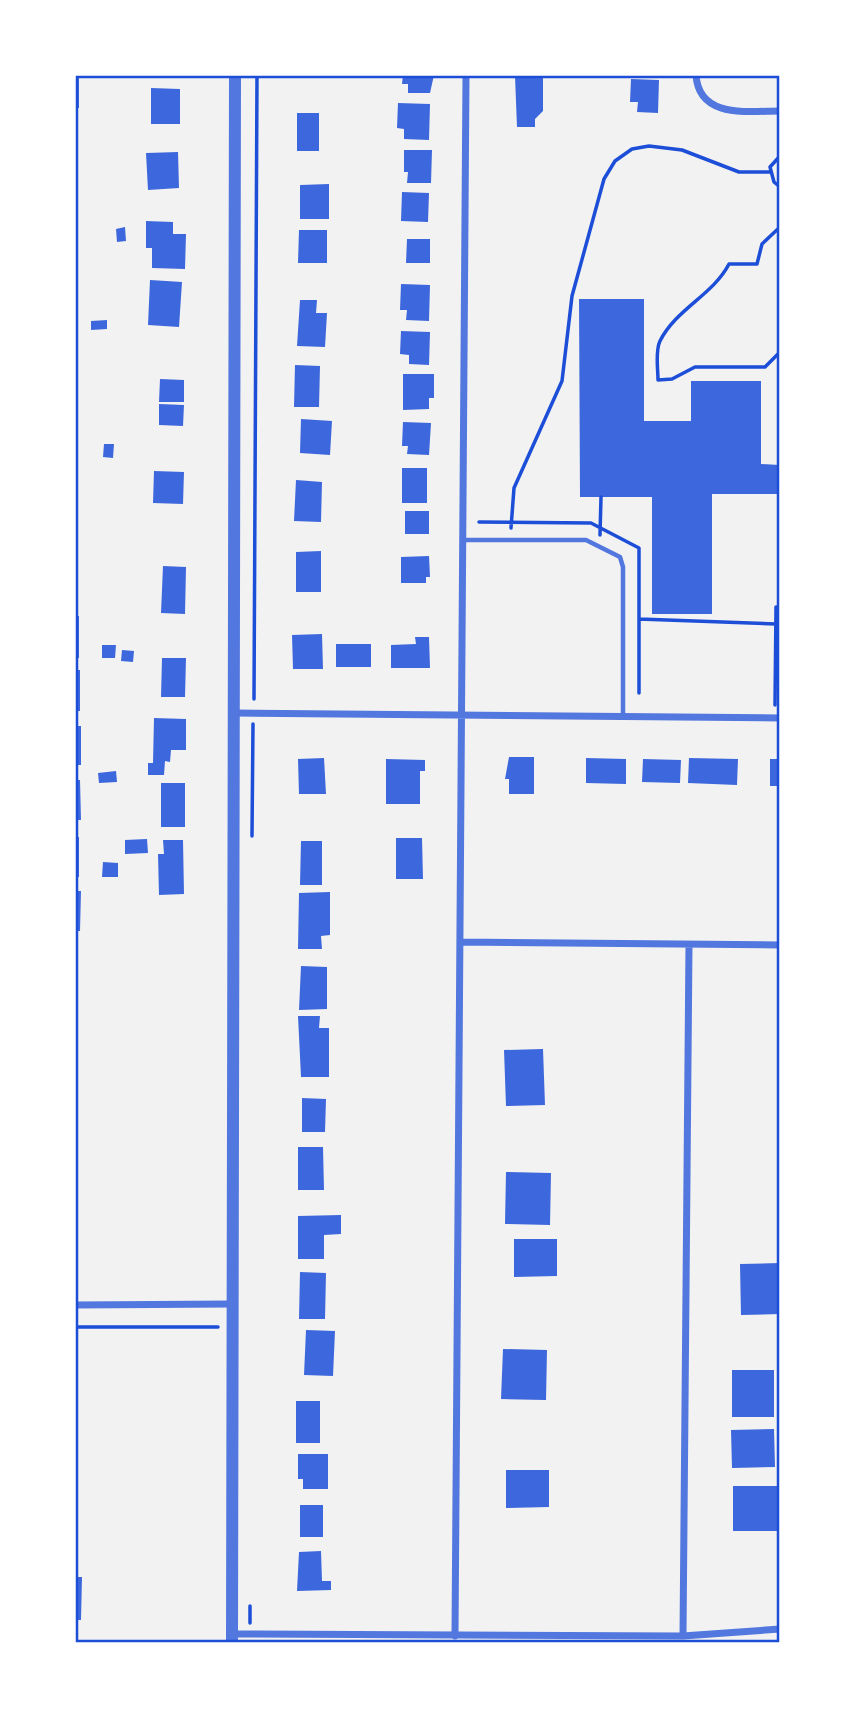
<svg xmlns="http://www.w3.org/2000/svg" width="855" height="1718" font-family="'Noto Sans',sans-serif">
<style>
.building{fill:#3d67dc}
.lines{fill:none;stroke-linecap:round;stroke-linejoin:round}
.path{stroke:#1d4ed8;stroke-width:3.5}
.service{stroke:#5277de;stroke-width:4.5}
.minor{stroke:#5277de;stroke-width:7}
.tertiary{stroke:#5277de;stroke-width:12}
.neatline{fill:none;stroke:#1d4ed8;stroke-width:2.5}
</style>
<rect width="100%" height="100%" fill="#f2f2f2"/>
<path class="building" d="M 75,75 L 79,75 L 79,108 L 75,108 Z
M 403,75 L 434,75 L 430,93 L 408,93 L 408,84 L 402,84 Z
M 515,76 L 543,76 L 543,111 L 535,119 L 535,127 L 517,127 Z
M 631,79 L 659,80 L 658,113 L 637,112 L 638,102 L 630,102 Z
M 151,88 L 180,89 L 180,124 L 151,124 Z
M 398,103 L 430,104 L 429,140 L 404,139 L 404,129 L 397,128 Z
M 297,113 L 319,113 L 319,151 L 297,151 Z
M 404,150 L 432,150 L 431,183 L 407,183 L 408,172 L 404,172 Z
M 178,152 L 179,188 L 148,190 L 146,153 Z
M 329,184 L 329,219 L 300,219 L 300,185 Z
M 402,192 L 429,193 L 428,222 L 401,221 Z
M 146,221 L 173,222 L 173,234 L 186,234 L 185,269 L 152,268 L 152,248 L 146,248 Z
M 125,227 L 126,241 L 117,242 L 116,229 Z
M 299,230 L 327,230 L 327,263 L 298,263 Z
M 407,239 L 430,239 L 430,263 L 406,263 Z
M 150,280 L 182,282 L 179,327 L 148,325 Z
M 401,284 L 430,285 L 429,321 L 406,320 L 407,310 L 400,310 Z
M 579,299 L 644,299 L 644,421 L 691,421 L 691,381 L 761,381 L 761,464 L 780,465 L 780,494 L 712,494 L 712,614 L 652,614 L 652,497 L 580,497 Z
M 300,300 L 317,300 L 316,313 L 327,313 L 325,347 L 297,346 Z
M 107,320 L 107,329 L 91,330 L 91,321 Z
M 401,331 L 430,332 L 429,365 L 409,364 L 409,355 L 400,354 Z
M 295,365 L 320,366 L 319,407 L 294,407 Z
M 403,374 L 434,374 L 434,398 L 429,398 L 429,409 L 403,410 Z
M 160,379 L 184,380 L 184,402 L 159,402 Z
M 159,404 L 184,405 L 183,426 L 159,425 Z
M 301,419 L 332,421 L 330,455 L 300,453 Z
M 403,422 L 431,423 L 429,455 L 407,454 L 408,446 L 402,446 Z
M 104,444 L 114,444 L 113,458 L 103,457 Z
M 402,468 L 427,468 L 427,503 L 402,503 Z
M 154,471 L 184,472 L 183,504 L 153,503 Z
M 296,480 L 322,482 L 321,522 L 294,521 Z
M 405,511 L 429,511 L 429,534 L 405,534 Z
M 321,551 L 321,592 L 296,592 L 296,552 Z
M 429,556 L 430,577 L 426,577 L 426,583 L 401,583 L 401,557 Z
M 163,566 L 186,567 L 185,614 L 161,613 Z
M 75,616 L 79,616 L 79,658 L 75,658 Z
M 322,634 L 323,669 L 293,669 L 292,635 Z
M 415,637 L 429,637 L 430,668 L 391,668 L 391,645 L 416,644 Z
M 336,644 L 371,644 L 371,667 L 336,667 Z
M 102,645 L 116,645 L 115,658 L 102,658 Z
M 122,650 L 134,651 L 133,662 L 121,661 Z
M 162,658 L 186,658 L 185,697 L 161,697 Z
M 75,670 L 80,670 L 80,711 L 75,711 Z
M 154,718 L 186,719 L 186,750 L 171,750 L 170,762 L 165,761 L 164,775 L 148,775 L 148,763 L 153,763 Z
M 75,726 L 81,726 L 81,765 L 75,765 Z
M 509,757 L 534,757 L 534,794 L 509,794 L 509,779 L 505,779 Z
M 324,758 L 326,794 L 299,794 L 298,759 Z
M 586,758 L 626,759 L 626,784 L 586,783 Z
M 689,758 L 738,759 L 737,785 L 688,783 Z
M 386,759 L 425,760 L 425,771 L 420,771 L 420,804 L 386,804 Z
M 643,759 L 681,760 L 680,783 L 642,782 Z
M 770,759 L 780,759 L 780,786 L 770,786 Z
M 116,771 L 117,782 L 99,783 L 98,773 Z
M 75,780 L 80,780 L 81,820 L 75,820 Z
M 161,783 L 185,783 L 185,827 L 161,827 Z
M 75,837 L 79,837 L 79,877 L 75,877 Z
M 396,838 L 422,838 L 423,879 L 396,879 Z
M 147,839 L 148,853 L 125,854 L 125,840 Z
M 163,840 L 183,840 L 184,894 L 159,895 L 158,854 L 164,854 Z
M 301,841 L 322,841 L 322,885 L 300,885 Z
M 103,862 L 118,863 L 118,877 L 102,877 Z
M 75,891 L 81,891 L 80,931 L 75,931 Z
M 330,892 L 330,935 L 321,936 L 322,949 L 298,949 L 299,893 Z
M 301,966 L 327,967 L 327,1009 L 299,1010 Z
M 298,1016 L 320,1016 L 319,1028 L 329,1028 L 329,1077 L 301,1077 Z
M 543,1049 L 545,1105 L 506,1106 L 504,1050 Z
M 302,1098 L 326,1099 L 325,1132 L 302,1132 Z
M 298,1147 L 323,1147 L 324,1190 L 298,1190 Z
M 506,1172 L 551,1173 L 550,1225 L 505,1224 Z
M 341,1215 L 341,1234 L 324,1235 L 324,1259 L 298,1259 L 298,1216 Z
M 514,1239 L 557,1239 L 557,1276 L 514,1277 Z
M 780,1263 L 780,1314 L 741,1315 L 740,1264 Z
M 300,1272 L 326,1273 L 325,1319 L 299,1319 Z
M 306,1330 L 335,1331 L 333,1376 L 304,1375 Z
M 503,1349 L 547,1350 L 546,1400 L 501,1399 Z
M 732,1370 L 774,1370 L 774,1417 L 732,1417 Z
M 296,1401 L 320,1401 L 320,1443 L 296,1443 Z
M 774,1429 L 775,1467 L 732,1468 L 731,1430 Z
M 298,1454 L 328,1454 L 328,1489 L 303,1489 L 303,1479 L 298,1479 Z
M 506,1470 L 549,1470 L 549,1507 L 506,1508 Z
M 733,1486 L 777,1486 L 777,1531 L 733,1531 Z
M 300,1505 L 323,1505 L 323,1537 L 300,1537 Z
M 321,1551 L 322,1581 L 331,1581 L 331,1590 L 297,1591 L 299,1552 Z
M 75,1577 L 82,1577 L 81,1620 L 75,1620 Z"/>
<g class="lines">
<path class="path" d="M 780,156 L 770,167 L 774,182 L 780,187
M 780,227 L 762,244 L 757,264 L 729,264 C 713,295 676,309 660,341 C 655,351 658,369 658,380 L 672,379 L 695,367 L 765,367 L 780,352
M 479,522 L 591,523 L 639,548 L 639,693
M 511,528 L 514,488 L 562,381 L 572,296 L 604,179 L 615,161 L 632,149 L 649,146 L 682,150 L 739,172 L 771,172
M 600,535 L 601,497
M 639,619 L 776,624
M 254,699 L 257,75
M 775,705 L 776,607 L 780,607
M 252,836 L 253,724
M 75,1327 L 218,1327
M 250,1606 L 250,1623"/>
<path class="service" d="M 465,540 L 586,540 L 620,557 L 623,567 L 623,717"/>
<path class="minor" d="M 696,75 C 699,119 748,111 780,111
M 235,713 L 780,718
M 460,942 L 780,945
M 75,1305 L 231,1304
M 232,1634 L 683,1636 L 780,1629
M 455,1636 L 466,75
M 683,1636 L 689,945"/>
<path class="tertiary" d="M 232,1643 L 235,75"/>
</g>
<rect width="855" height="1718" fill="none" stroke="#ffffff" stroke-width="154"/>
<rect x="77" y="77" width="701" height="1564" class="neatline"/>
</svg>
